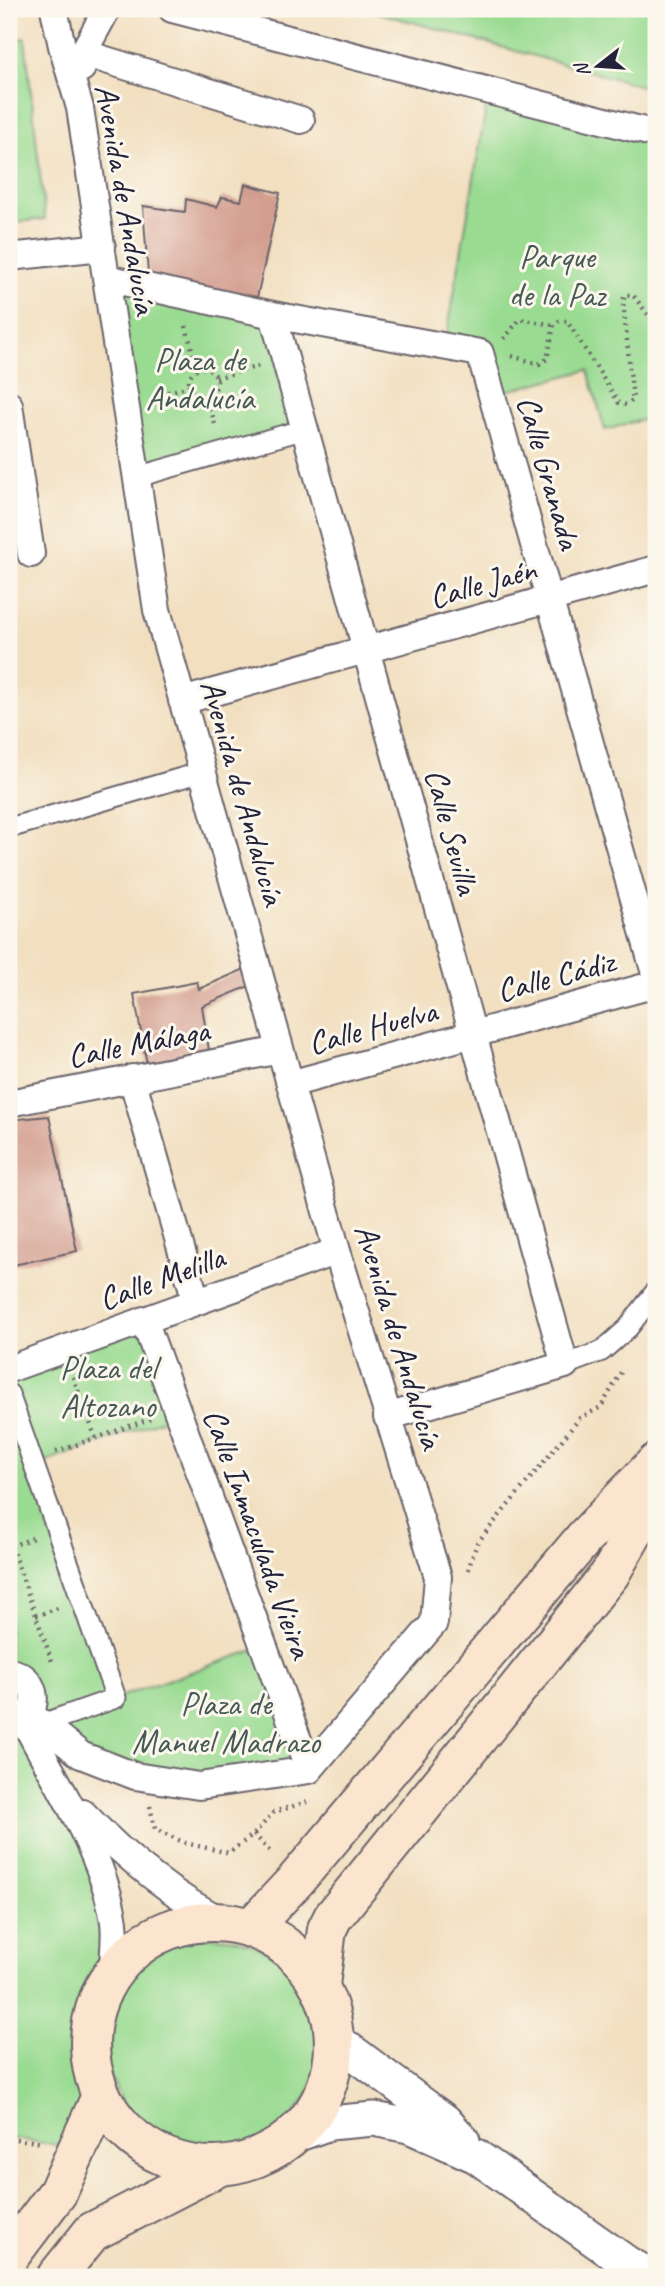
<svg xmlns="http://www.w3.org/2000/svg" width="665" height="2286" font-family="Caveat,sans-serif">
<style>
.green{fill:#9adb92;stroke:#5e7e66;stroke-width:2}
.building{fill:#d29b8d}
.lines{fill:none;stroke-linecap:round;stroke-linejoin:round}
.pedestrian-casing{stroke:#6b646a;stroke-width:23}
.minor-casing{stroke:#6b646a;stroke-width:30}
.tertiary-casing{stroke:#6b646a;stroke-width:37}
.secondary-casing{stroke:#6b646a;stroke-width:42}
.path{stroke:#6b646a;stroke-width:4.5;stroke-dasharray:2 5;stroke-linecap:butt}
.pedestrian{stroke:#fff;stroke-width:19}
.minor{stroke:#fff;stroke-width:26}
.tertiary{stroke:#fff;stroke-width:33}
.secondary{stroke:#fce5cf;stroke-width:38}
.labels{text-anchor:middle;stroke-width:6;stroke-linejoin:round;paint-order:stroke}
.street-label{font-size:33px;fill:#22223b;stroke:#fbf7ec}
.park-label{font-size:33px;fill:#465a55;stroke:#fbf7ec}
</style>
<rect width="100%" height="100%" fill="#fbf7ec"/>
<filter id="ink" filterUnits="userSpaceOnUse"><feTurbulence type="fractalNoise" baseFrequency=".0143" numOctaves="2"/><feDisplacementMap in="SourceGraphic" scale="14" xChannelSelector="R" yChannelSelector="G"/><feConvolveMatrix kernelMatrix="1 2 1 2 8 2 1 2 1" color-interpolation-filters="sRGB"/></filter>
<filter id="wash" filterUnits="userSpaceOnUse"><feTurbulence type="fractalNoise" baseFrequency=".00686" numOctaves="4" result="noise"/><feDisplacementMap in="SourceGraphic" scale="28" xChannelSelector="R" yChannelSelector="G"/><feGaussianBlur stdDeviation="1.57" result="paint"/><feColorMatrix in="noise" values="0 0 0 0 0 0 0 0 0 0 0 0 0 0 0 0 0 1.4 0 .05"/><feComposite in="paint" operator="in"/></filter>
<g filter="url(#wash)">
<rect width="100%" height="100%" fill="#f2dfc0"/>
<path class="green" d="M 365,9 L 656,9 L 656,90 Z
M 25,38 L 45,219 L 9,223 L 9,40 Z
M 489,90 L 656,134 L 656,416 L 605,430 L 588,370 L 491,395 L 480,353 L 445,347 Z
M 106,278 L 273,315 L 305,429 L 137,477 Z
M 144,1320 L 178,1414 L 35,1466 L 116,1698 L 263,1647 L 309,1770 L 199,1786 L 81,1755 L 34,1706 L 9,1672 L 9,1369 Z
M 16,1724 L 85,1833 L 113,1971 C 87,2014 84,2049 101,2096 L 77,2148 L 9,2138 L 9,1725 Z
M106 2044a107 107 0 1 1 214 0a107 107 0 1 1-214 0Z"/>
<g id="blocks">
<path class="building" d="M 245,184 L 280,193 L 254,311 L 149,288 L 143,206 L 185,212 L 186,199 L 217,207 L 222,197 L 241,201 Z
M 256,964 L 261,981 L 202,1006 L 211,1063 L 149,1075 L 134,994 L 197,982 L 199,989 Z
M 49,1116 L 77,1251 L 9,1266 L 9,1120 Z"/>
</g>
</g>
<g filter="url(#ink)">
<use href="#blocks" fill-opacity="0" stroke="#6b646a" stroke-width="2"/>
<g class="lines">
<defs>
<path id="pedestrian" d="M 137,477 L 305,429
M 9,828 L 202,772
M 565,1365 L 602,1351 L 628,1328 L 656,1291
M 9,1394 L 116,1698 L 42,1724"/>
<path id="minor" d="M 172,9 L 656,134
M 83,53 L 301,120
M 82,68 L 83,53 L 107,9
M 9,257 L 102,247
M 106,278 L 273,315 L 480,353 L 656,977
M 273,315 L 565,1365 L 387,1417
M 9,405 L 31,554
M 182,701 L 656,569
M 132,1078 L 196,1301
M 290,1084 L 656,984
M 9,1103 L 280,1050
M 144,1320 L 309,1770
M 9,1369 L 337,1251
M 9,1672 C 31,1675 39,1695 30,1714 L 15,1724
M 30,1714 L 81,1755 L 135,1776 L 199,1786 L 309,1770 L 434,1623 L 438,1577 L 337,1251 L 157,610 L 80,108 L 62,46 L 54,9
M 24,1720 C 56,1784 103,1851 114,1922 C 116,1938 113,1956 113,1971
M 83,1813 C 124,1856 171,1896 225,1922"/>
<path id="tertiary" d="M 335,2039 L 445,2121 L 463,2141
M 296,2135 L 329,2123 L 374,2119 L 409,2126 L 476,2156 L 627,2263 L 653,2277"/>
<path id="secondary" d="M90 2044a122 122 0 1 1 244 0a122 122 0 1 1-244 0Z
M 251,1928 L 296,1880 L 585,1537 L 656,1463
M 320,1986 L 327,1929 L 333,1917 L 610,1574 L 656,1493
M 9,2257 L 58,2192 L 101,2096
M 56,2277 L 92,2232 L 218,2167"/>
</defs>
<use href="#pedestrian" class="pedestrian-casing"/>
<use href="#minor" class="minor-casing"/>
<use href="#tertiary" class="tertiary-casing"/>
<use href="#secondary" class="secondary-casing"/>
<path class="path" d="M 186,326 L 197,370
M 504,339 L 520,319 L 554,325
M 512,356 L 539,364 L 547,359 L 554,325 L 559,321 L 567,321 L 619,403 L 626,405 L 633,400 L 623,301 L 625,295 L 633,295 L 656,325
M189 382a14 14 0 1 1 28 0a14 14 0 1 1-28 0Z
M 216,378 L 259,366
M 207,395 L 216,428
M 154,396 L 190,386
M 73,1377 L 96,1439
M 56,1452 L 150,1419
M 9,1540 L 53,1664
M 11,1546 L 33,1538
M 468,1570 L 477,1543 L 580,1418 L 601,1407 L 623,1369
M 36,1616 L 58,1608
M 150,1806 L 155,1829 L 185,1843 L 229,1853 L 254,1834 L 274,1812 L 307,1802
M 254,1834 L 272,1854
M 9,2138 L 43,2143"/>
<use href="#pedestrian" class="pedestrian"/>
<use href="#minor" class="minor"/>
<use href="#tertiary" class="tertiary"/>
<use href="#secondary" class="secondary"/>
</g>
</g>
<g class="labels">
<g class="street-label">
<text transform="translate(127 199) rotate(80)" y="12">Avenida de Andalucía</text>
<text transform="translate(550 472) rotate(74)" y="12">Calle Granada</text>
<text transform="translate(482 582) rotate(-16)" y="12">Calle Jaén</text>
<text transform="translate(244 792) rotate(74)" y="12">Avenida de Andalucía</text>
<text transform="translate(453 831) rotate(75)" y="12">Calle Sevilla</text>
<text transform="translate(555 975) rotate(-15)" y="12">Calle Cádiz</text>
<text transform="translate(372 1026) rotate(-15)" y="12">Calle Huelva</text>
<text transform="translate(138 1042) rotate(-11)" y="12">Calle Málaga</text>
<text transform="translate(161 1277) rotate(-20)" y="12">Calle Melilla</text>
<text transform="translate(400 1336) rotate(73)" y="12">Avenida de Andalucía</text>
<text transform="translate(259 1533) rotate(70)" y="12">Calle Inmaculada Vieira</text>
</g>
<g class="park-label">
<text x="557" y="268">Parque<tspan x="557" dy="38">de la Paz</tspan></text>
<text x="200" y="371">Plaza de<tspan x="200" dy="38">Andalucía</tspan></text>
<text x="108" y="1379">Plaza del<tspan x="108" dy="38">Altozano</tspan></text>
<text x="226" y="1715">Plaza de<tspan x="226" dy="38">Manuel Madrazo</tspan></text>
</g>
</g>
<rect width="665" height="2286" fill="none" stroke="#fbf7ec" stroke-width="35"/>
<g transform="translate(598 66) rotate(253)" stroke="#fbf7ec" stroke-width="5" paint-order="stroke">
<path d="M0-5L12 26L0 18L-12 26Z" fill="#22223b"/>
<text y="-10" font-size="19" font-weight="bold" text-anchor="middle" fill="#22223b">N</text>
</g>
</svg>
